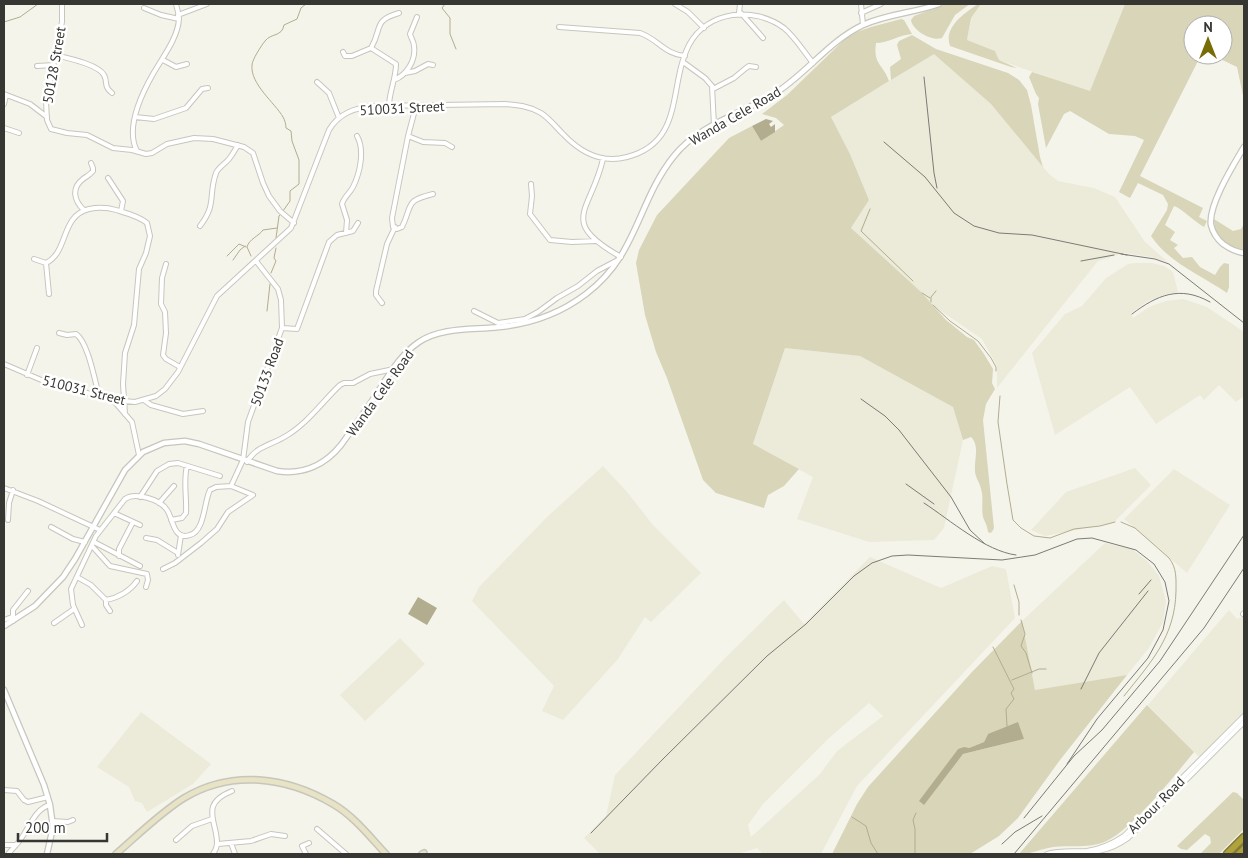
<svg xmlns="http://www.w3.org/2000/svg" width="1248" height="858" font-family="'PT Sans',sans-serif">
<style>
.built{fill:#ecead9;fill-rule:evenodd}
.green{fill:#d8d5b9;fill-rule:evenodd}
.water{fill:#b1ad8e}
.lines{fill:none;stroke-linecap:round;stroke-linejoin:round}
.stream{stroke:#b1ad8e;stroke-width:1}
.minor-casing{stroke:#c7c6bd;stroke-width:6}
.tertiary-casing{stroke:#c7c6bd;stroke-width:7}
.secondary-casing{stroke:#c7c6bd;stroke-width:8}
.motorway-casing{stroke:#857d38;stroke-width:9}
.minor{stroke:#fff;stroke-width:4}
.tertiary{stroke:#fff;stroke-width:4.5}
.secondary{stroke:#e7e3c4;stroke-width:5}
.motorway{stroke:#b0a33b;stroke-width:6}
.rail{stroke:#7c7b75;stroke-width:1}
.labels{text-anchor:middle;stroke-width:5;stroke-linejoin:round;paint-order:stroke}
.street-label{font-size:14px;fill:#363632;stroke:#fff}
</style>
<rect width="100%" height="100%" fill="#f5f4eb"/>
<path class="built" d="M 981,4 L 1125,4 L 1090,92 L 999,60 L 995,51 L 967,40 L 971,18 Z
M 934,53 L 991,104 L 1049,174 L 1058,181 L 1094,188 L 1115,197 L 1145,242 L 1168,262 L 1151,257 L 1124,253 L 1098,261 L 997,388 L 997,366 L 982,339 L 935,307 L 851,228 L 869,200 L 850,154 L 831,117 Z
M 1136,263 L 1152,263 L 1164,266 L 1173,272 L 1178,292 L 1167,294 L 1148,301 L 1131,313 L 1133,318 L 1149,307 L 1166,301 L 1183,299 L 1207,307 L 1244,332 L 1244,396 L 1236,402 L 1219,385 L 1204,400 L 1200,395 L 1156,424 L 1130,387 L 1055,435 L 1032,353 L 1065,314 L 1082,306 L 1106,278 L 1128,264 Z
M 785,348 L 860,356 L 953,407 L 963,440 L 944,528 L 934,540 L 869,542 L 797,519 L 813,477 L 753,445 Z
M 603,466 L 628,493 L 652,524 L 701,573 L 651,622 L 645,617 L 618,659 L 563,720 L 542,711 L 554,686 L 472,601 L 479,587 L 547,517 Z
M 1135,468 L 1151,485 L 1113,523 L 1045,536 L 1031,530 L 1066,492 Z
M 1174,469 L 1230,505 L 1187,573 L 1124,519 Z
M 1105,543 L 1132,549 L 1148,562 L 1159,576 L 1166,601 L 1163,622 L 1149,648 L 1127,675 L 1035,690 L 1022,621 Z
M 870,557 L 941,588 L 992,566 L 1006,569 L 1015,618 L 857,786 L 821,854 L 763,854 L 757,848 L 738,854 L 600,854 L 584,838 L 606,816 L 615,775 L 726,657 L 784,600 L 804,624 ZM 869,703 L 883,716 L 837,751 L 820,774 L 751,837 L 748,825 L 763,804 L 828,739 Z
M 1229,610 L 1237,619 L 1244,616 L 1244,714 L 1200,758 L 1148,705 Z
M 400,638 L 425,664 L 365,721 L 340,695 Z
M 141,712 L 211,764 L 193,784 L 147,812 L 142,803 L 135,801 L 129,787 L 97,767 Z"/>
<path class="green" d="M 946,4 L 970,4 L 955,15 L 942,38 C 932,42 912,30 911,20 L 914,16 Z
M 978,4 L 981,4 L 971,18 L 967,40 L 995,51 L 999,60 L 1017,68 L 1011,67 L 950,46 C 943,27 965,13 978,4 Z
M 1125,4 L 1244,4 L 1244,100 L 1237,67 L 1212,55 L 1223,55 L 1223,25 L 1193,25 L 1193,55 L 1201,55 L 1140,176 L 1203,208 L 1199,217 L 1207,221 L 1204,227 C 1193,221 1183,209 1174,206 L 1165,225 L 1175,232 L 1170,240 L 1178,245 L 1174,248 L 1183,258 L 1192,257 L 1200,267 L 1215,275 L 1220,267 L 1224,263 L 1229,264 L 1229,287 L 1227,293 C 1201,275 1169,263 1151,236 L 1167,210 L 1168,204 L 1163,195 L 1138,183 L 1130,198 L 1119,192 L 1144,140 L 1135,136 L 1109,134 L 1070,111 L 1064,114 L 1046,148 L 1038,104 L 1039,98 L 1036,94 L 1029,77 L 1032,72 L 1090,91 Z
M 901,19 L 904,20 L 912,34 C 899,35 888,43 876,43 C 873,65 883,64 889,81 L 831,117 L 850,154 L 869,200 L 851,228 L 921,292 L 946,320 L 967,337 L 974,340 L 984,354 L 993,369 L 992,383 L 995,389 L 986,404 L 983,420 L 994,528 L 992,532 L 990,533 L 988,532 C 987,524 985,523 983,517 C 981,508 984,498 981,489 C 980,483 975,477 975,471 C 974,459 980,446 971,437 L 963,440 L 953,407 L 860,356 L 785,348 L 753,444 L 799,469 L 784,486 L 768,495 L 764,508 L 716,493 L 703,480 L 667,378 L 656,352 L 645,315 L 636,263 L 639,250 L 657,215 L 729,138 L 752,126 L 761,141 L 784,125 L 776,118 L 762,114 L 787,95 L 845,39 L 857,32 L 871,27 Z
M 912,35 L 936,49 L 1008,73 L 1019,80 L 1027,90 L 1031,105 L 1040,157 L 1043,167 L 991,104 L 934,54 L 891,80 L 890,67 L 901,59 L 897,45 L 899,41 Z
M 1214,219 L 1233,231 L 1241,229 L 1244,224 L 1244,251 C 1227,249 1214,237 1214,219 Z
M 1022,621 L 1035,690 L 1127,675 L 1060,760 L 1018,818 L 999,836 L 970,854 L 832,854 L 857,804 L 868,787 L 972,672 ZM 988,734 L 1024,739 L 963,754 L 921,803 L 920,801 L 958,749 L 969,748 L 984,742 Z
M 1147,705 L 1194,752 C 1175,775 1129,834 1102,843 C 1086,848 1069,845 1053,847 C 1040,849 1033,854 1019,854 Z
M 1233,792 L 1237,793 L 1244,800 L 1244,829 L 1219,854 L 1200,854 L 1211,843 L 1210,837 L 1205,834 L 1187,850 L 1181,849 L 1177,846 Z"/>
<path class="water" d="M 766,119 L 773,121 L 769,124 L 771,127 L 775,124 L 775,132 L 761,141 L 752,126 Z
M 418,597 L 437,608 L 427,625 L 408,614 Z
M 1018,722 L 1024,739 L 963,754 L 924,805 L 919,801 L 958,749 L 964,747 L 969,748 L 984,742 L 988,734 Z"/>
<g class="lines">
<path class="stream" d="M 445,4 L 442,8 L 450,18 L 450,34 L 456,49
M 4,22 L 20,17 L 38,4
M 870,209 L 861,231 L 913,281
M 283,211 L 290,201 L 290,191 L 299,184 L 299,160 L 292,141 L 291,131 L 286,128 C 286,125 285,120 283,117 C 275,103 250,84 252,65 C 252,60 261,46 265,41 C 271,33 282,37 284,25 L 297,19 L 301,8 L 306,4
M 276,238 L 279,216 L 281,214
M 227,256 L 239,244 L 246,247
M 251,256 L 247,247 C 249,239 259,236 263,230 L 277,228
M 233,260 L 240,250 L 245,246
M 271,273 L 276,261 L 274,258 L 276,248
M 922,293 L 930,298
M 931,302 L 931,297 L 936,291
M 933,305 L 950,321 L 978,341 L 991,358 L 996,367 L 996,371
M 267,311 L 270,284
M 1000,396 L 998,422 L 1007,484 L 1013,520 L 1021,528 L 1034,536 L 1050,538 L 1074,529 L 1100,526 L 1115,522
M 1121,522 L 1135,528 L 1169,558 C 1177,568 1176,579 1176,591 C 1175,637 1151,662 1124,696
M 1014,585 L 1019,602 L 1019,615
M 1021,620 L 1025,634 L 1021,646 L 1026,653 L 1032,673
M 993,647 L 1014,689 L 1011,693 L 1014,699 L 1006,709 L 1007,726
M 1012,680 L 1039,669 L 1046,669
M 852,817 L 866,826 L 871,843 L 878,854
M 915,854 L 915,829 L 913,820 L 916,813"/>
<defs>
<path id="minor" d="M 62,4 L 62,22 L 46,101 L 47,120 L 51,129 L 67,133 L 87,135 L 113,148 L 132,150 L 146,154 L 152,153 L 167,144 L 194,138 L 213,139 L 244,147 L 253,153 L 263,183 L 269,196 L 280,211 L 294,223
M 675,4 L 688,12 L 704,28
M 861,4 L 863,25
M 144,8 L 161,15 L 179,19
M 739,13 L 740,4
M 741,13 L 763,38
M 861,13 L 881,4
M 178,15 L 207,4
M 559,27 L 640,33 C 658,39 664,54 685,56
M 343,52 L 345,56 L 352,56 L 371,48
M 55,55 C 67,58 98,64 104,75 C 108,82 103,86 112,93
M 163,60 L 176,67 L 187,64
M 683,62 L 705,78 L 712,86 L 714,126
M 37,66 L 54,65
M 405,73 L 415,71 L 428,64 L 433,65
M 394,80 C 407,75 416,60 414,46 C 414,42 411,38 410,34 L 417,17
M 317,82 L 329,93 L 339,118
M 713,89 L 734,78 L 746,68 L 749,66 L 756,67
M 4,94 L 30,104 L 47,117
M 4,104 L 6,95
M 389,106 C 389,92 396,79 396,64 L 371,48 C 383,28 372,21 399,13
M 416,106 L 408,136 L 392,218 L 393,227 L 397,229 L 402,227 C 413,205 404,201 433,194
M 135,117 L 154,119 L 186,108 L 202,89 L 208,88
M 4,128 L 19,133
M 408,136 L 423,142 L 445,143 L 452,147
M 137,151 C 125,128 141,95 153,74 C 162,58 178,38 179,19 C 179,14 177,9 176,4
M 603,159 C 591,212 557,221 621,257
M 108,178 L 123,201 L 121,211
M 531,184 L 532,196 L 530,214 L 550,240 L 572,242 L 596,241
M 84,210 C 74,201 71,188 83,179 C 87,176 90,175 93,171 L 93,168 L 91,163
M 200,226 C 217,204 208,196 216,173 C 219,167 225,164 229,159 C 233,154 235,150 238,145
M 346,233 L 347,220 L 342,204 C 344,197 350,193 353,187 C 360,173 365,150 357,136
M 34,259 L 46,263
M 166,264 L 162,278 L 161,304 L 165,312 L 166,333 L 163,355 L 166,359 L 180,367
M 49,294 L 46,263 C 69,252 60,216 89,209 C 99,207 106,207 116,210 C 126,213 139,216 147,223 L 150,236 L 146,253 L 139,269 L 134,325 L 125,353 L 123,384 L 125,414
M 382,303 L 376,295 L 376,291 L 387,244 L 395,227
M 474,311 L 498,323 L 525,319 L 538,312 L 557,298 L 578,286 L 597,271 L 616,261
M 282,328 L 297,329 L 329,242 L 337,235 L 353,231 L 358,223
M 59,333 L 67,335 L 76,334 C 88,342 95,381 99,396
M 4,364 L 46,382 L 113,400 L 135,402 L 156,396 L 165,389 L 178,372 L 217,296 L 291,228 L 329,130 C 339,113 355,108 373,106 L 505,104 C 518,105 529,106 541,113 C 550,119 556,127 563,134 C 580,152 601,164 627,157 C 685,142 668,86 689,45 C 708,10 754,6 784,28 C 795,37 804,52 813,63
M 27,375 L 37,348
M 113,400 L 132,422 L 139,455
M 144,400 L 151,405 L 183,414 L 203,411
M 247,462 C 256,446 272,445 286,436 C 307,424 323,401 340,385 L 344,383 L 353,383 L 370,374 L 394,369
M 4,488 L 38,501 L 100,530
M 140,497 L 157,471 L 169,464 L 178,463 L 220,476
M 159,503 L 174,486
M 114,513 L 140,525
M 8,520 L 9,503 L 13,490
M 171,520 L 182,518 L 186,513 C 187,497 183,481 187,466
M 51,527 L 73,539 L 85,542
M 146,538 L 157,540 L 178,553
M 94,542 L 140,566
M 92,546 L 110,566 L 147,574 L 148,580 L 146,587
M 178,555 L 181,535
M 119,556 L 119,549 L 133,522
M 163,569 L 175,563 L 201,543 L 217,529 L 228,512 L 253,495 L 231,486
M 77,577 L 91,585 L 106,600 C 118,598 130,591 137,581
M 106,600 L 106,605 L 110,611
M 1243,614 L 1244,613
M 4,620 L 12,617
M 13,621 L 13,610 L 28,591
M 54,623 L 74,609
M 82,625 L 73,605 L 71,589 L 96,536 L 125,499 C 135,492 160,499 167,510 C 173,518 173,541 190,535 C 205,531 204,501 210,490 L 216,487 L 231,486 L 243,460 L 248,422 L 282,328 L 281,300 L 278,289 L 256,261
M 4,790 L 17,791 L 24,800 L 28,802 L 48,797
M 52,821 L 68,822 L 73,820
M 317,829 L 346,854
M 176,840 L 192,826 L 212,819
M 231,843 L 235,854
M 218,844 L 251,841 L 271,834 L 285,836
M 4,845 L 16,845 C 28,833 33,809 50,805
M 8,854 L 16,845
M 213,854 C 215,851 217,846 217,843 C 217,821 199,804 232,791
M 306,854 L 302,846 L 309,843
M 1047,854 C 1060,850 1073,852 1087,851 C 1101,849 1112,844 1124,836 L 1244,716
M 1058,854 C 1086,852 1104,855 1128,838 L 1244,722"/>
<path id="tertiary" d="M 1244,147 C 1234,164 1208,205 1211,225 C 1213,233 1217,239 1223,244 C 1230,249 1236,252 1244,253
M 4,626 L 35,606 L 63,577 L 75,559 L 125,470 L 143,452 L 164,443 L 185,441 L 199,444 L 277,471 C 303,475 325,465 341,445 C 354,427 367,409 379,390 C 390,373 401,354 419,342 C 441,327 473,330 499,327 C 530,324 561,313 586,294 C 638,255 637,202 674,156 C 700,123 746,113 780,90 C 809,70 831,40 863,25 C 887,14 914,13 939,4
M 4,690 L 44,785 L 50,805 L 53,827 L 47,854"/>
<path id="secondary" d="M 116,854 C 138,835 160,813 184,798 C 232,769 287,777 333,804 C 354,816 370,837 386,854
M 422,854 L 424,853"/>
<path id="motorway" d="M 1227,854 L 1244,837
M 1239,854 L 1244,849"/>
</defs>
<use href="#minor" class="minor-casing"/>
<use href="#tertiary" class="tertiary-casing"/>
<use href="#secondary" class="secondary-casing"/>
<use href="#motorway" class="motorway-casing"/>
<use href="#minor" class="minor"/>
<use href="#tertiary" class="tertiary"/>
<use href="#secondary" class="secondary"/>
<use href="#motorway" class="motorway"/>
<path class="rail" d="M 924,77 L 934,173 L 937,188
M 884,142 L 925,177 L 954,213 L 974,226 L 999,233 L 1032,235 L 1127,255
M 1121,254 L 1155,259 L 1169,264 L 1244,323
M 1081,261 L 1114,255
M 1132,314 C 1157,295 1180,285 1210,302
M 861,399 L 885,416 L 899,430 L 951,497 L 970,530 L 985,544
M 906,484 L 934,504
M 924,503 C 950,520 985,551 1016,555
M 1139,594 L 1151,580
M 1081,689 L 1099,653 L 1148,591
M 1024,818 L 1074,756 L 1102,730 L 1160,661 L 1244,535
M 591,833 L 662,760 L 767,656 L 806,624 L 854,576 L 872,563 L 892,556 L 908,555 L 1002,560 L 1035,555 L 1077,539 L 1092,538 L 1136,550 L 1154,564 L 1165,582 L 1169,601 L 1163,630 L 1148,658 L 1097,719 L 1067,764
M 1002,844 L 1015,832 L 1042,816
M 1014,854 L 1204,628 L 1244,568"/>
</g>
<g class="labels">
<g class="street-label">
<text transform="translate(54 65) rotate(-80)" y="5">50128 Street</text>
<text transform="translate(402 108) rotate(-3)" y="5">510031 Street</text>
<text transform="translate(735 116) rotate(-30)" y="5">Wanda Cele Road</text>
<text transform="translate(267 372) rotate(-70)" y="5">50133 Road</text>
<text transform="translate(84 390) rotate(14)" y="5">510031 Street</text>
<text transform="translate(380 393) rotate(-54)" y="5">Wanda Cele Road</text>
<text transform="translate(1156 805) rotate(-45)" y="5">Arbour Road</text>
</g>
</g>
<rect width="1248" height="858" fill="none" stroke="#363632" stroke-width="10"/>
<g transform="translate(1208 40)"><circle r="24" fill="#ffffff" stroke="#afafad"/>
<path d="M0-4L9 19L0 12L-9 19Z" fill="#776c06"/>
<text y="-8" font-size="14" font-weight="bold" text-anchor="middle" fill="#363632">N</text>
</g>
<path d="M18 833v8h89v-8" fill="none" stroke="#363632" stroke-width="2.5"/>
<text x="25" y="833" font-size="15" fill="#363632" stroke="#ffffff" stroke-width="4" paint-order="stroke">200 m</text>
</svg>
